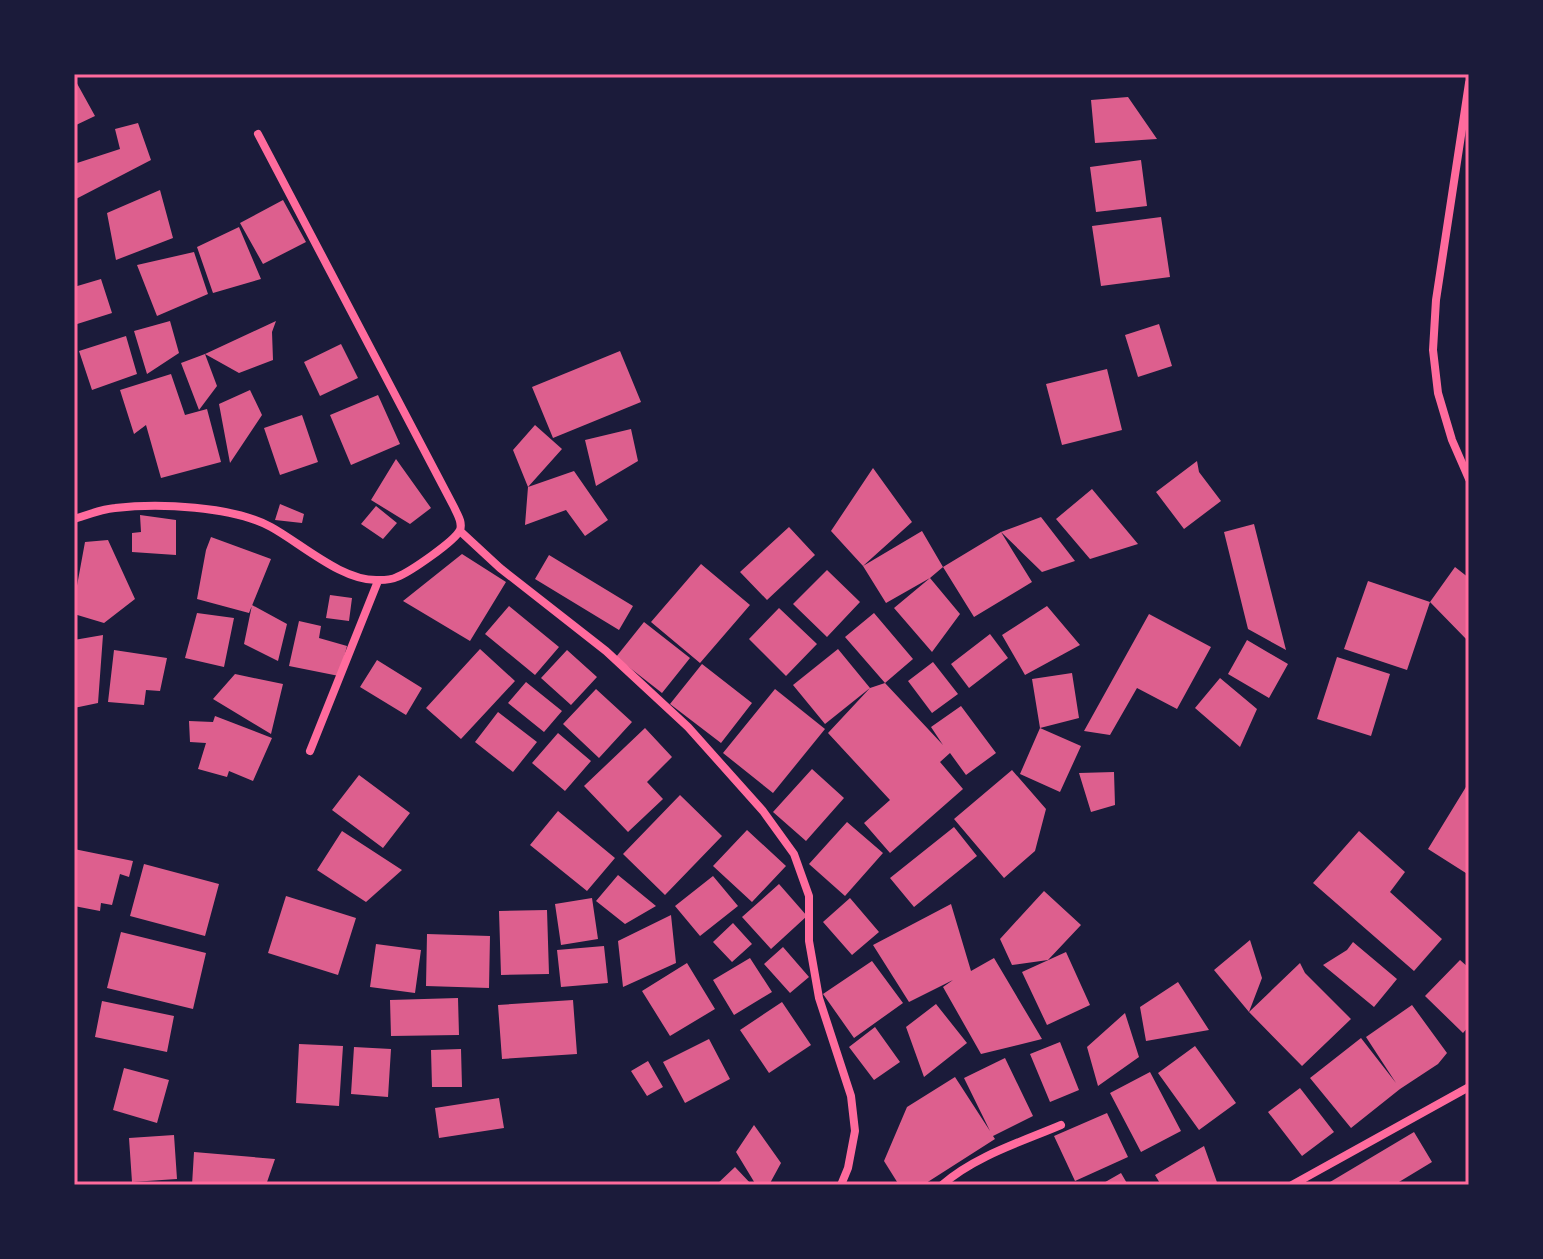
<svg xmlns="http://www.w3.org/2000/svg" width="1543" height="1259" font-family="'Times New Roman',serif">
<style>
.building{fill:#dd5f8e}
.lines{fill:none;stroke-linecap:round;stroke-linejoin:round}
.minor{stroke:#ff6b9d;stroke-width:8}
.neatline{fill:none;stroke:#ff6b9d;stroke-width:3}
</style>
<rect width="100%" height="100%" fill="#1b1b3a"/>
<path class="building" d="M 74,78 L 95,116 L 74,126 Z
M 1128,97 L 1157,139 L 1095,143 L 1091,100 Z
M 138,123 L 151,160 L 74,200 L 74,164 L 120,149 L 115,129 Z
M 1141,160 L 1147,206 L 1096,212 L 1090,167 Z
M 160,190 L 173,238 L 116,260 L 107,213 Z
M 283,200 L 306,242 L 263,264 L 240,223 Z
M 1161,217 L 1170,277 L 1101,286 L 1092,226 Z
M 239,227 L 261,279 L 213,293 L 197,247 Z
M 194,252 L 208,294 L 157,316 L 137,265 Z
M 101,279 L 112,313 L 74,325 L 74,287 Z
M 170,321 L 179,353 L 147,374 L 134,331 Z
M 276,321 L 272,332 L 273,360 L 239,373 L 205,354 Z
M 1159,324 L 1172,366 L 1138,377 L 1125,335 Z
M 126,336 L 137,374 L 92,390 L 79,351 Z
M 341,344 L 358,378 L 320,396 L 304,362 Z
M 620,351 L 641,402 L 553,438 L 532,387 Z
M 205,354 L 217,386 L 199,410 L 181,363 Z
M 1107,369 L 1122,430 L 1062,445 L 1046,384 Z
M 171,374 L 185,415 L 207,409 L 221,462 L 161,478 L 146,425 L 134,434 L 120,390 Z
M 250,390 L 262,415 L 230,463 L 219,404 Z
M 378,395 L 400,444 L 351,465 L 330,415 Z
M 302,415 L 318,462 L 280,475 L 264,428 Z
M 535,425 L 562,449 L 528,487 L 513,450 Z
M 631,429 L 638,461 L 596,486 L 585,440 Z
M 396,459 L 431,508 L 410,524 L 371,500 Z
M 1197,461 L 1199,472 L 1221,501 L 1184,529 L 1156,492 Z
M 873,468 L 912,522 L 863,566 L 831,531 Z
M 574,471 L 608,520 L 585,536 L 566,510 L 525,525 L 528,487 Z
M 1092,489 L 1138,544 L 1090,559 L 1056,519 Z
M 280,504 L 304,514 L 302,523 L 275,520 Z
M 376,506 L 397,523 L 383,539 L 361,524 Z
M 140,515 L 176,520 L 176,555 L 132,552 L 132,533 L 141,532 Z
M 1041,517 L 1075,561 L 1042,572 L 1001,532 Z
M 1254,524 L 1286,650 L 1248,629 L 1224,532 Z
M 789,527 L 815,555 L 767,600 L 740,572 Z
M 922,531 L 943,567 L 930,578 L 886,603 L 863,566 Z
M 1001,532 L 1032,582 L 974,617 L 943,567 Z
M 211,537 L 271,559 L 249,613 L 197,599 L 206,550 Z
M 108,540 L 135,599 L 104,623 L 74,614 L 74,602 L 85,542 Z
M 462,554 L 506,582 L 470,641 L 403,601 Z
M 549,555 L 633,606 L 619,630 L 535,579 Z
M 701,564 L 750,605 L 700,663 L 651,622 Z
M 1455,567 L 1469,578 L 1469,642 L 1430,602 Z
M 827,570 L 860,602 L 827,637 L 793,604 Z
M 930,578 L 960,614 L 932,652 L 894,608 Z
M 1368,581 L 1430,602 L 1407,670 L 1344,649 Z
M 330,595 L 352,598 L 349,621 L 326,618 Z
M 252,605 L 287,624 L 278,661 L 244,644 Z
M 509,606 L 559,647 L 535,675 L 485,634 Z
M 1047,606 L 1080,645 L 1025,675 L 1002,635 Z
M 779,608 L 817,644 L 786,676 L 749,639 Z
M 197,613 L 234,618 L 224,667 L 185,658 Z
M 874,613 L 913,659 L 885,683 L 845,637 Z
M 1149,614 L 1211,647 L 1177,709 L 1137,688 L 1110,735 L 1084,731 Z
M 299,621 L 321,626 L 319,638 L 347,646 L 339,676 L 289,666 Z
M 644,622 L 690,658 L 662,693 L 616,657 Z
M 990,634 L 1008,658 L 969,688 L 951,664 Z
M 103,635 L 98,703 L 74,708 L 74,640 Z
M 1247,640 L 1288,664 L 1269,698 L 1228,674 Z
M 480,649 L 515,681 L 461,739 L 426,708 Z
M 838,649 L 870,688 L 825,724 L 793,685 Z
M 114,650 L 167,658 L 160,691 L 146,690 L 144,705 L 108,702 Z
M 567,650 L 597,677 L 571,705 L 541,678 Z
M 1337,657 L 1390,674 L 1371,736 L 1317,719 Z
M 377,660 L 422,688 L 406,715 L 360,687 Z
M 933,662 L 958,694 L 932,713 L 908,681 Z
M 702,664 L 752,703 L 721,743 L 670,704 Z
M 1072,673 L 1079,718 L 1040,728 L 1032,679 Z
M 235,674 L 283,684 L 271,734 L 213,699 Z
M 1220,678 L 1257,709 L 1240,747 L 1195,708 Z
M 526,682 L 562,711 L 544,732 L 508,703 Z
M 885,683 L 943,745 L 931,727 L 961,706 L 996,753 L 966,775 L 950,753 L 940,762 L 963,789 L 890,853 L 864,823 L 890,800 L 828,733 L 870,688 Z
M 596,689 L 632,722 L 599,758 L 563,724 Z
M 775,689 L 825,729 L 773,793 L 723,753 Z
M 498,712 L 537,742 L 513,772 L 475,742 Z
M 215,716 L 272,738 L 253,781 L 229,771 L 227,777 L 198,769 L 206,743 L 190,742 L 189,721 L 213,722 Z
M 645,728 L 672,757 L 647,782 L 663,799 L 628,832 L 584,786 Z
M 1040,728 L 1081,746 L 1060,792 L 1020,774 Z
M 558,733 L 591,761 L 565,791 L 532,763 Z
M 812,769 L 844,798 L 806,841 L 773,812 Z
M 1012,770 L 1046,809 L 1035,851 L 1004,878 L 954,819 Z
M 1114,772 L 1115,805 L 1091,812 L 1079,773 Z
M 359,775 L 410,813 L 383,848 L 332,810 Z
M 1469,782 L 1469,875 L 1428,849 Z
M 680,795 L 722,836 L 665,895 L 623,854 Z
M 558,811 L 615,858 L 587,891 L 530,845 Z
M 847,822 L 883,853 L 845,896 L 809,864 Z
M 954,827 L 977,856 L 914,907 L 890,878 Z
M 747,830 L 786,866 L 752,902 L 713,866 Z
M 342,831 L 402,870 L 366,902 L 317,870 Z
M 1359,831 L 1405,872 L 1390,892 L 1442,939 L 1414,971 L 1313,883 Z
M 74,849 L 133,861 L 129,877 L 120,874 L 112,905 L 101,903 L 100,911 L 74,906 Z
M 144,864 L 219,884 L 205,936 L 130,916 Z
M 618,875 L 656,906 L 625,924 L 596,901 Z
M 713,876 L 738,906 L 700,936 L 675,906 Z
M 779,884 L 807,916 L 771,949 L 742,917 Z
M 1044,891 L 1081,925 L 1048,960 L 1012,965 L 1000,939 Z
M 286,896 L 356,918 L 338,975 L 268,953 Z
M 592,898 L 598,939 L 561,945 L 555,904 Z
M 850,898 L 879,932 L 852,955 L 823,922 Z
M 951,904 L 971,971 L 994,958 L 1042,1039 L 981,1054 L 943,987 L 953,980 L 909,1002 L 873,945 Z
M 547,910 L 549,974 L 501,975 L 499,911 Z
M 671,915 L 676,963 L 623,987 L 618,941 Z
M 733,923 L 752,944 L 732,962 L 713,942 Z
M 121,932 L 206,953 L 193,1009 L 107,988 Z
M 427,934 L 490,936 L 489,988 L 426,986 Z
M 1250,940 L 1262,978 L 1249,1012 L 1214,970 Z
M 1353,942 L 1397,979 L 1374,1007 L 1323,965 L 1347,950 Z
M 376,944 L 421,950 L 415,993 L 370,987 Z
M 604,946 L 608,983 L 561,987 L 557,950 Z
M 783,947 L 809,977 L 790,993 L 764,964 Z
M 1066,952 L 1090,1005 L 1047,1025 L 1022,972 Z
M 750,958 L 772,992 L 734,1015 L 713,980 Z
M 1460,960 L 1469,968 L 1469,1026 L 1463,1033 L 1425,996 Z
M 872,961 L 903,1003 L 854,1038 L 823,994 Z
M 687,963 L 715,1009 L 670,1036 L 642,991 Z
M 1300,963 L 1305,973 L 1351,1019 L 1302,1066 L 1249,1012 Z
M 1178,982 L 1209,1030 L 1146,1041 L 1140,1007 Z
M 458,998 L 459,1035 L 391,1036 L 390,1000 Z
M 573,1000 L 577,1054 L 502,1059 L 498,1005 Z
M 102,1001 L 174,1016 L 167,1052 L 95,1037 Z
M 782,1002 L 811,1045 L 769,1073 L 740,1030 Z
M 936,1004 L 967,1043 L 924,1077 L 906,1027 Z
M 1412,1005 L 1447,1053 L 1438,1064 L 1400,1089 L 1351,1128 L 1310,1078 L 1361,1038 L 1396,1083 L 1366,1037 Z
M 1125,1013 L 1139,1057 L 1098,1086 L 1087,1047 Z
M 875,1027 L 900,1062 L 874,1080 L 849,1047 Z
M 709,1039 L 730,1079 L 685,1103 L 663,1062 Z
M 1060,1042 L 1079,1090 L 1050,1102 L 1030,1054 Z
M 299,1044 L 343,1046 L 339,1106 L 296,1103 Z
M 1195,1046 L 1236,1103 L 1199,1130 L 1158,1073 Z
M 354,1047 L 391,1049 L 388,1097 L 351,1094 Z
M 461,1049 L 462,1087 L 432,1087 L 431,1050 Z
M 1005,1058 L 1033,1116 L 993,1136 L 995,1139 L 923,1185 L 899,1185 L 884,1161 L 907,1107 L 955,1077 L 990,1131 L 964,1078 Z
M 648,1061 L 663,1087 L 647,1096 L 631,1071 Z
M 124,1068 L 169,1080 L 157,1123 L 113,1110 Z
M 1150,1072 L 1181,1131 L 1141,1152 L 1110,1093 Z
M 1300,1088 L 1334,1132 L 1302,1156 L 1268,1112 Z
M 499,1098 L 504,1128 L 439,1138 L 435,1108 Z
M 1107,1113 L 1128,1157 L 1075,1181 L 1054,1136 Z
M 754,1125 L 781,1163 L 769,1185 L 756,1185 L 736,1152 Z
M 1414,1132 L 1432,1162 L 1394,1185 L 1325,1185 Z
M 174,1135 L 177,1179 L 132,1182 L 129,1138 Z
M 1204,1146 L 1218,1185 L 1161,1185 L 1155,1175 Z
M 194,1152 L 275,1159 L 266,1185 L 192,1185 Z
M 735,1167 L 752,1185 L 716,1185 Z
M 1121,1173 L 1128,1185 L 1100,1185 Z"/>
<g class="lines">
<path class="minor" d="M 1469,83 L 1436,300 L 1433,350 L 1438,393 L 1452,440 L 1469,479
M 74,519 C 87,515 102,509 115,508 C 159,503 232,506 271,527 C 302,544 343,582 379,580 C 384,580 393,579 397,577 C 410,572 455,541 460,530 C 463,522 457,514 454,507 L 258,134
M 460,531 L 500,568 L 606,651 L 688,727 L 763,811 L 794,854 L 809,896 L 809,941 L 819,998 L 851,1096 L 855,1131 L 848,1168 L 841,1185
M 310,751 L 378,581
M 942,1185 C 975,1156 1021,1142 1061,1125
M 1292,1185 L 1469,1087"/>
</g>
<rect width="1543" height="1259" fill="none" stroke="#1b1b3a" stroke-width="152"/>
<rect x="76" y="76" width="1391" height="1107" class="neatline"/>
</svg>
